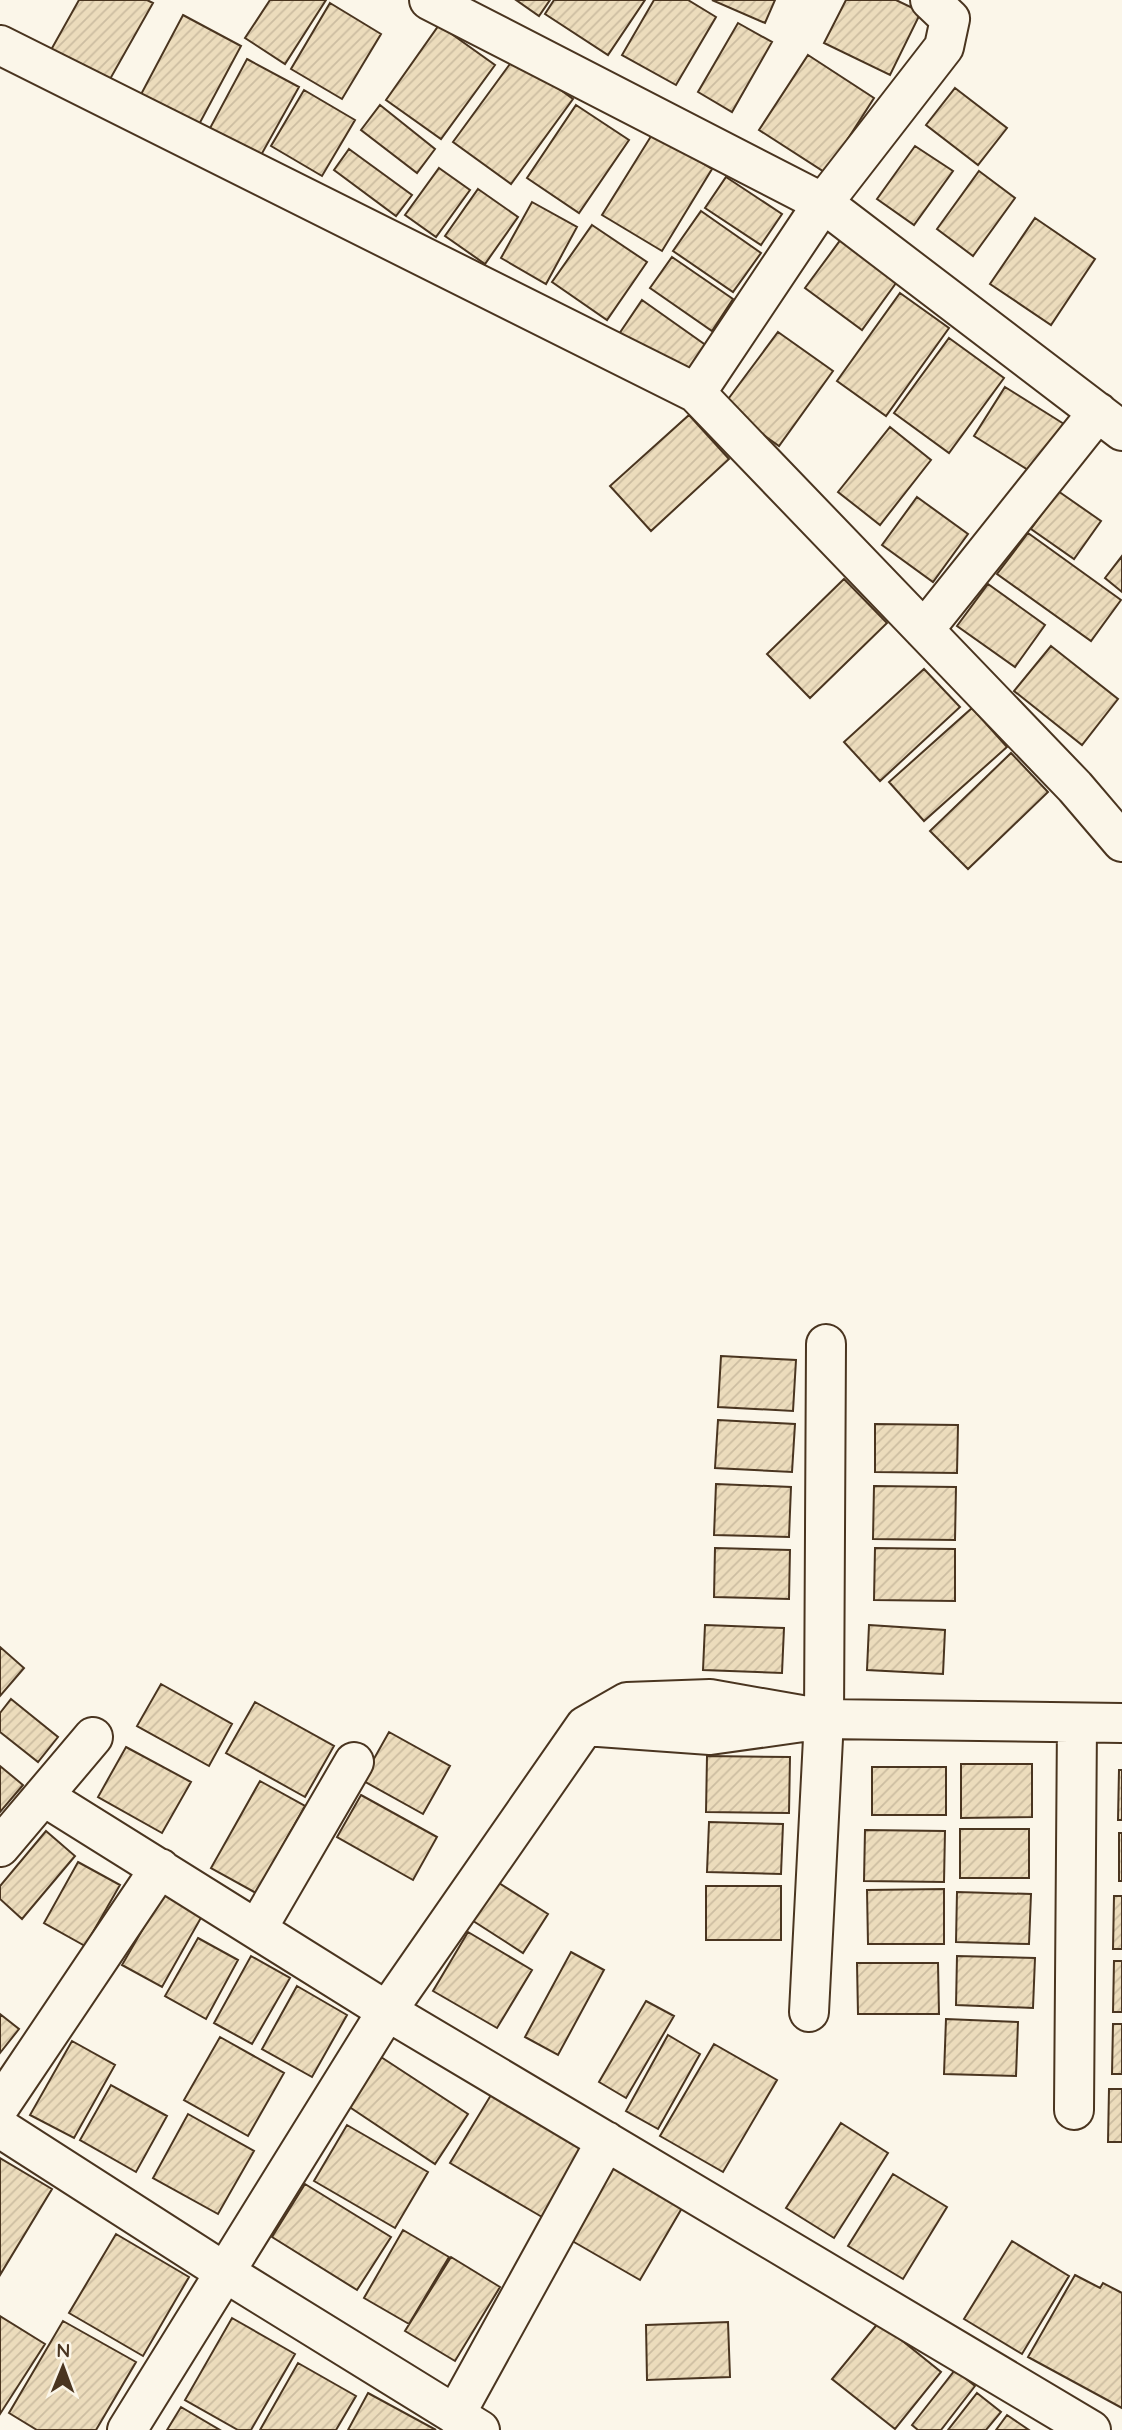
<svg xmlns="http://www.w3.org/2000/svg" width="1122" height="2430" font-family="Quicksand,sans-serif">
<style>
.building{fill:url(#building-hatch);stroke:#4a3520;stroke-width:2}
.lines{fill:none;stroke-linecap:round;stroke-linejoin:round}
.minor-casing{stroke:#4a3520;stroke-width:42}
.minor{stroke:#fbf6e9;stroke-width:38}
</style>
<defs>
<pattern id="building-hatch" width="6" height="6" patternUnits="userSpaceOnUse" patternTransform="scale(1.75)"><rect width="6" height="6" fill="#ecdcbc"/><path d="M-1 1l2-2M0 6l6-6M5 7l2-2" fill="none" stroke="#ccbda1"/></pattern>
</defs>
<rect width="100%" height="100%" fill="#fbf6e9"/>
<path class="building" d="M 79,0 L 147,0 L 153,3 L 105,88 L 47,57 Z
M 270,0 L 326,0 L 285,64 L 245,38 Z
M 516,0 L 550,0 L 539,16 Z
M 554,0 L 645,0 L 608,55 L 545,14 Z
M 654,0 L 688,0 L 716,17 L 676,85 L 622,55 Z
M 712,0 L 775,0 L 765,23 Z
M 846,0 L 896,0 L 921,12 L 890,75 L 824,43 Z
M 330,3 L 381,34 L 342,99 L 291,69 Z
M 183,15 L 241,46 L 196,130 L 138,100 Z
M 738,23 L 772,42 L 732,112 L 698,92 Z
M 439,25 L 495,65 L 441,139 L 386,100 Z
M 808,55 L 874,98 L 826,173 L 759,130 Z
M 515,57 L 573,99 L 511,184 L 453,142 Z
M 247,59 L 299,87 L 260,157 L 209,130 Z
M 955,88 L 1007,128 L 978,165 L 926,125 Z
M 304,90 L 355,120 L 322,176 L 271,146 Z
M 380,105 L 435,149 L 417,173 L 361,130 Z
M 576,105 L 629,140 L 579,213 L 527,178 Z
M 653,133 L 712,169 L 662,251 L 602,215 Z
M 915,146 L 953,171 L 914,225 L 877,199 Z
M 349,149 L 412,195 L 396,216 L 334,170 Z
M 439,168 L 470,190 L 436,237 L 405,215 Z
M 979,171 L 1015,198 L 973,256 L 937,229 Z
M 726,177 L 782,214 L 761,245 L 705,208 Z
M 478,189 L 518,217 L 485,264 L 445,236 Z
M 532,202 L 577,227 L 546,284 L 501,258 Z
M 701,211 L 761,253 L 733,292 L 673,251 Z
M 1035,218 L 1095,259 L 1051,325 L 990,284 Z
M 592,225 L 647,262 L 607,320 L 552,282 Z
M 847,231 L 904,272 L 862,330 L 805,288 Z
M 672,257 L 733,299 L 712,331 L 650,288 Z
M 900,293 L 949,328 L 886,416 L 837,381 Z
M 642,300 L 707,346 L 684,379 L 619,334 Z
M 778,332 L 833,371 L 779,446 L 723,406 Z
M 949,338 L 1004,378 L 949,453 L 894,413 Z
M 1005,387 L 1064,424 L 1033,473 L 974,436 Z
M 689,415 L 729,459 L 651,531 L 610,486 Z
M 890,427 L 931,460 L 880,525 L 838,492 Z
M 1058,491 L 1101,521 L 1074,559 L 1031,529 Z
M 917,497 L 968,534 L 933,582 L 882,545 Z
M 1028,533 L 1121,600 L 1091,641 L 997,574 Z
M 1122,556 L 1122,592 L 1105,578 Z
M 844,579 L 887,623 L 810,698 L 767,654 Z
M 988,584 L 1045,625 L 1015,667 L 957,626 Z
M 1051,646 L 1118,699 L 1082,745 L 1014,691 Z
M 924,669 L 960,707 L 880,781 L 844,742 Z
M 972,708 L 1007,747 L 924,821 L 889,782 Z
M 1011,753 L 1048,792 L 968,869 L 930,831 Z
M 721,1356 L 796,1360 L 793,1411 L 718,1407 Z
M 718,1420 L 795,1424 L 792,1472 L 715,1468 Z
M 875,1424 L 958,1425 L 957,1473 L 875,1472 Z
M 716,1484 L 791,1487 L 789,1537 L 714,1535 Z
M 874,1486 L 956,1487 L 955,1540 L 873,1539 Z
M 715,1548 L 790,1550 L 789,1599 L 714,1597 Z
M 875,1548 L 955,1549 L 955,1601 L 874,1600 Z
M 705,1625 L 784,1628 L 782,1673 L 703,1670 Z
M 869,1625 L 945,1630 L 943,1674 L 867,1670 Z
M 0,1647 L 24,1668 L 0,1696 Z
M 161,1684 L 232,1724 L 209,1766 L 137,1726 Z
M 11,1699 L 58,1737 L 38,1762 L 0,1732 L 0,1713 Z
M 255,1702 L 334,1746 L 305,1797 L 226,1753 Z
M 389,1732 L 450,1766 L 423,1814 L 362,1780 Z
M 126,1747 L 191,1782 L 162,1833 L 98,1797 Z
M 707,1756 L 790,1757 L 789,1813 L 706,1812 Z
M 961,1764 L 1032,1764 L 1032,1817 L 961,1818 Z
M 0,1766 L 23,1785 L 0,1812 Z
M 872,1767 L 946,1767 L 946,1815 L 872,1815 Z
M 1119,1770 L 1122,1770 L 1122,1820 L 1118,1820 Z
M 260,1781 L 305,1806 L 256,1893 L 211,1868 Z
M 361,1795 L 437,1837 L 413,1880 L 337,1837 Z
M 709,1822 L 783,1824 L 781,1874 L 707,1872 Z
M 960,1829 L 1029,1829 L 1029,1878 L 960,1878 Z
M 865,1830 L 945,1831 L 944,1882 L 864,1881 Z
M 46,1831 L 75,1856 L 22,1919 L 0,1899 L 0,1886 Z
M 1119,1833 L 1122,1833 L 1122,1881 L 1119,1881 Z
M 78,1862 L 120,1885 L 85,1946 L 44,1923 Z
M 491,1878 L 548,1914 L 523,1953 L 467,1917 Z
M 706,1886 L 781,1886 L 781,1940 L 706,1940 Z
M 944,1889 L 944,1944 L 868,1944 L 867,1890 Z
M 957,1892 L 1031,1894 L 1029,1944 L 956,1942 Z
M 163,1894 L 202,1916 L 162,1987 L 122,1965 Z
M 1114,1896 L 1122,1896 L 1122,1949 L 1113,1949 Z
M 468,1932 L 532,1970 L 497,2028 L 433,1991 Z
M 198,1938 L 238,1960 L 206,2019 L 165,1996 Z
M 571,1952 L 604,1970 L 558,2055 L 525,2037 Z
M 251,1956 L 290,1978 L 252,2044 L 214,2023 Z
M 957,1956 L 1035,1958 L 1033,2008 L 956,2005 Z
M 1114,1961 L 1122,1961 L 1122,2012 L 1113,2012 Z
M 857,1963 L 938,1963 L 939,2014 L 858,2014 Z
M 297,1986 L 347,2015 L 312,2077 L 262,2049 Z
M 646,2001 L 674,2016 L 626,2098 L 599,2082 Z
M 0,2014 L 19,2029 L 0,2053 Z
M 946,2019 L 1018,2022 L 1016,2076 L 944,2074 Z
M 1113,2024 L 1122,2024 L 1122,2074 L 1112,2074 Z
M 668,2035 L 700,2054 L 658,2129 L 626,2111 Z
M 220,2037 L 284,2073 L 248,2136 L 184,2100 Z
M 72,2041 L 115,2065 L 74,2138 L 30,2115 Z
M 714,2044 L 777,2080 L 723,2172 L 660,2136 Z
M 381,2057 L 468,2114 L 435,2164 L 348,2106 Z
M 111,2085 L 167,2116 L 136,2172 L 80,2140 Z
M 1109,2089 L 1122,2089 L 1122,2142 L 1108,2142 Z
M 494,2090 L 586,2144 L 542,2217 L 450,2163 Z
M 188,2114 L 254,2151 L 218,2214 L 153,2178 Z
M 841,2123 L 888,2153 L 834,2238 L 786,2208 Z
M 347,2125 L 428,2172 L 395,2228 L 314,2181 Z
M 0,2158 L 52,2189 L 0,2275 Z
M 609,2166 L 682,2208 L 640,2280 L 567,2238 Z
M 893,2174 L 947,2207 L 903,2279 L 848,2246 Z
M 305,2184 L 391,2237 L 357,2290 L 272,2237 Z
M 403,2230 L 449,2257 L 409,2324 L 364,2298 Z
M 116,2234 L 189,2277 L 143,2356 L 69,2313 Z
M 1012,2241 L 1069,2276 L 1022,2354 L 964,2319 Z
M 451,2257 L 500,2287 L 455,2361 L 405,2331 Z
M 1075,2275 L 1100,2288 L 1103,2283 L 1122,2293 L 1122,2408 L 1028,2357 Z
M 0,2316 L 45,2344 L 0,2414 Z
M 232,2318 L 295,2354 L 251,2430 L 238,2430 L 185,2400 Z
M 63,2321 L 136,2362 L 96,2430 L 37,2430 L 9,2413 Z
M 728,2322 L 730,2377 L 647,2380 L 646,2325 Z
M 879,2322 L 941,2372 L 895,2429 L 832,2379 Z
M 298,2363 L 356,2396 L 336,2430 L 260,2430 Z
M 955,2370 L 975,2386 L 941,2430 L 918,2430 L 912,2425 Z
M 368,2393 L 436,2430 L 348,2430 Z
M 977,2393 L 1001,2412 L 986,2430 L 948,2430 Z
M 181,2407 L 220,2430 L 167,2430 Z
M 1007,2415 L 1029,2430 L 996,2430 Z"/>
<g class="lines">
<defs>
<path id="minor" d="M 429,0 L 823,203 L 1122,431
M 0,45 L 696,393 L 1075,787 L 1122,842
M 696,393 L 823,203 L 944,47 L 950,19 L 930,0
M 924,630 L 1098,412
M 585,1726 L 710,1735 L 824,1719 L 1122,1723
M 43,1796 L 387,2011 L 1091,2430
M 0,1847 L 93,1737
M 257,1929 L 354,1762
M 809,2012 L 824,1719 L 826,1344
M 0,2106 L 160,1868
M 1074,2110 L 1077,1723
M 0,2128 L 226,2273 L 480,2430
M 455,2415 L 606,2141
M 127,2430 L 387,2011 L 585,1726 L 627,1702 L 710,1699 L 824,1719"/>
</defs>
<use href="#minor" class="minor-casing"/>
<use href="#minor" class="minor"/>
</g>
<g transform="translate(63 2367) rotate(1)" stroke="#fbf6e9" stroke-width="5" paint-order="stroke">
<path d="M0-5L12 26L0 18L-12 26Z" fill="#4a3520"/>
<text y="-10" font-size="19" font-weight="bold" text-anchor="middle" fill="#4a3520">N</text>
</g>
</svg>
